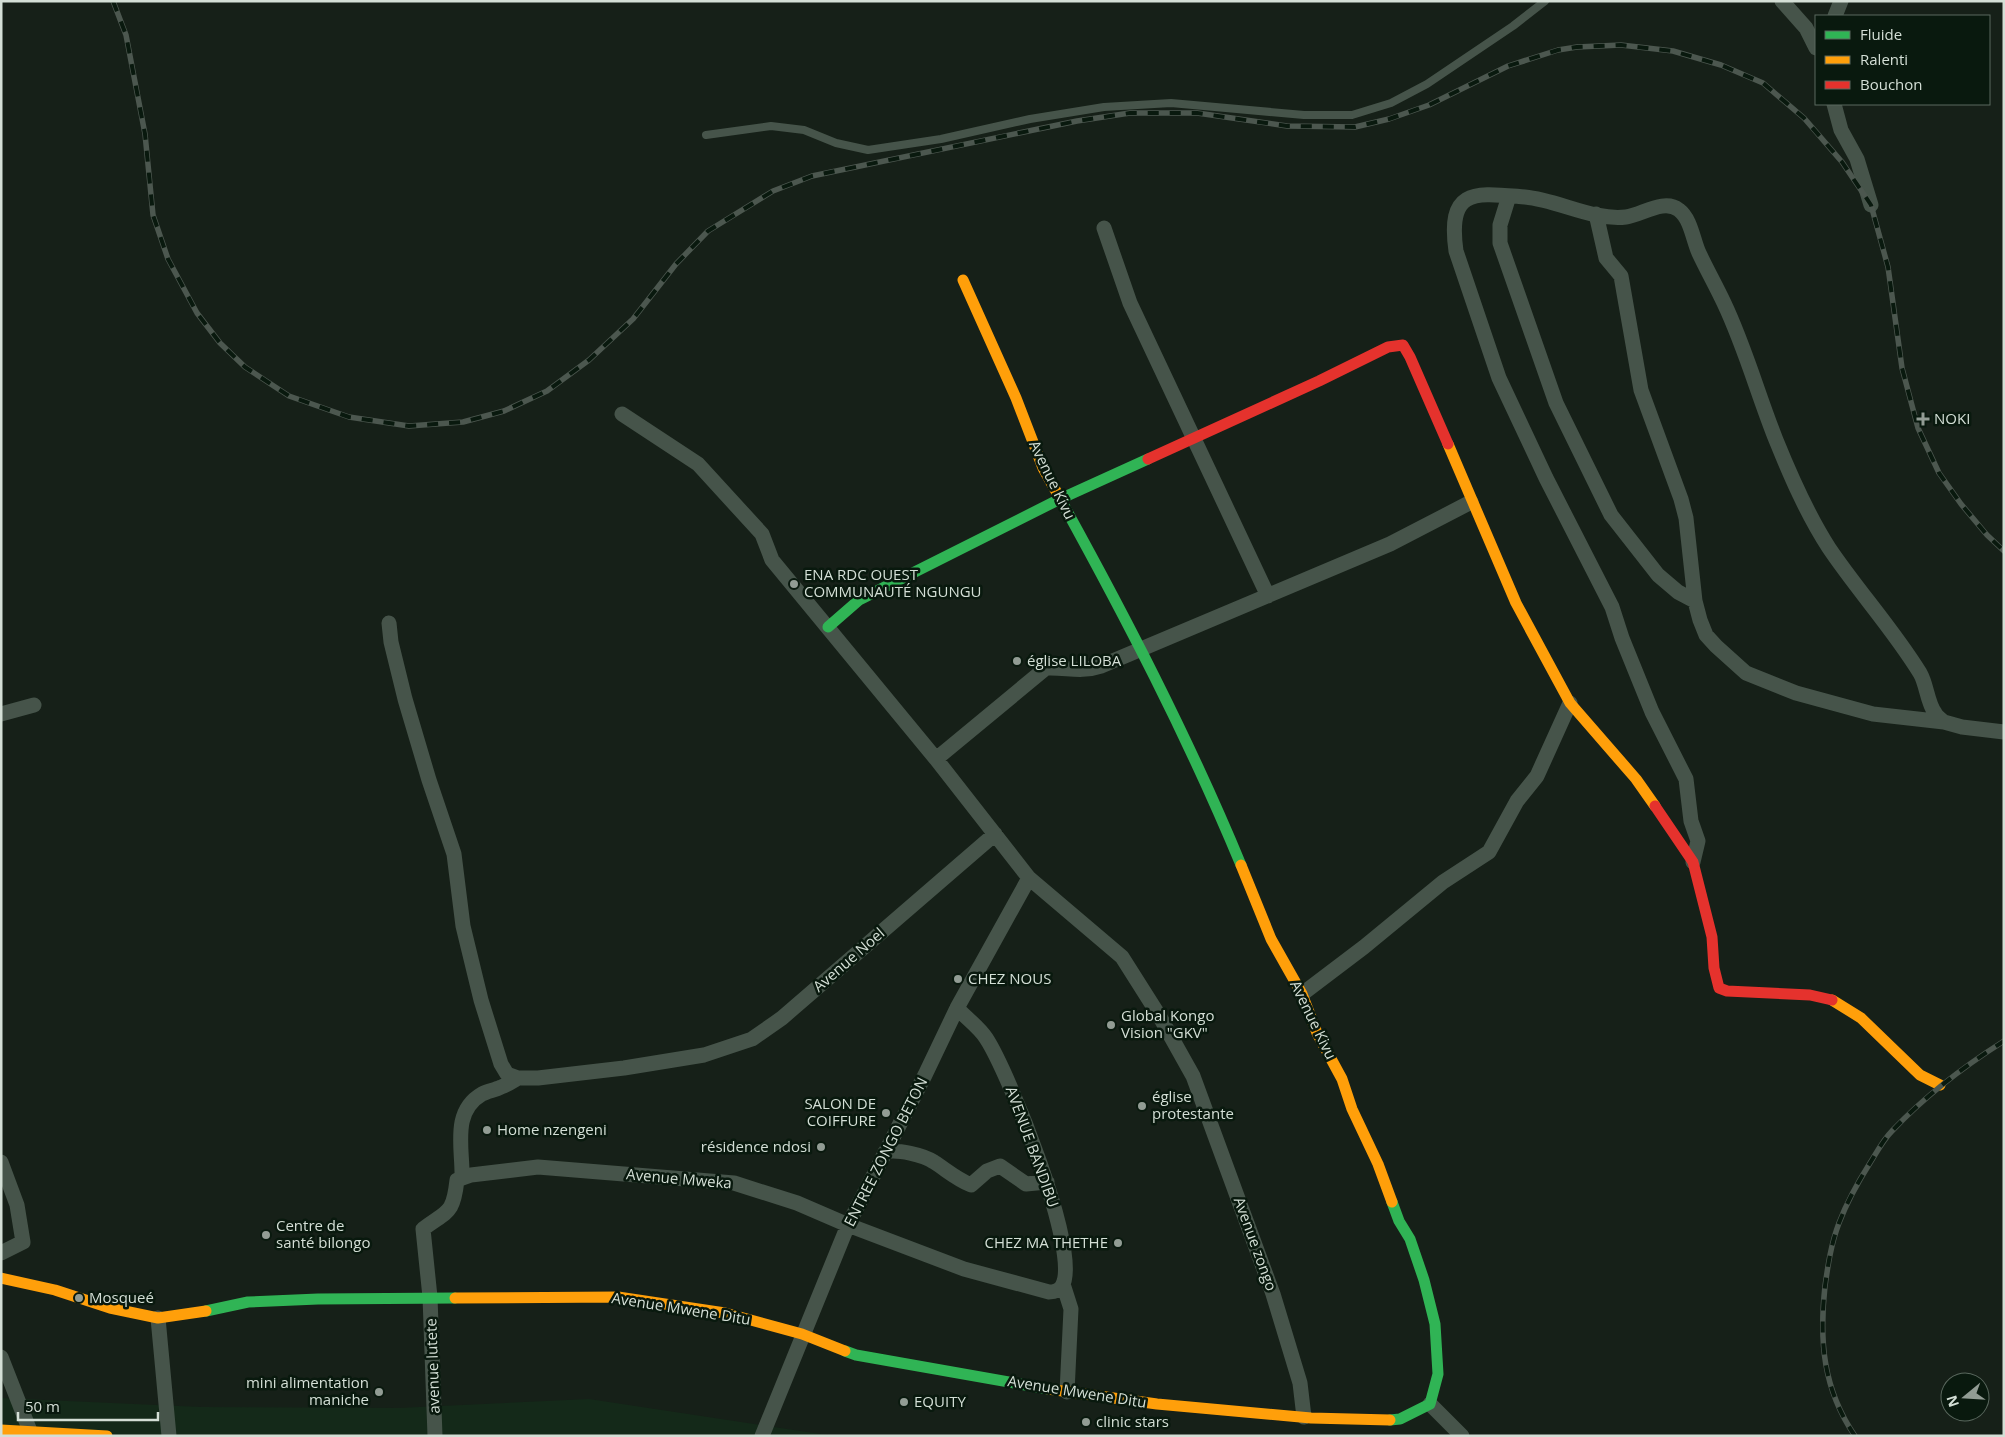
<svg xmlns="http://www.w3.org/2000/svg" width="2005" height="1437" font-family="'Open Sans',sans-serif">
<style>
.built{fill:#142919}
.lines{fill:none;stroke-linecap:round;stroke-linejoin:round}
.lane{stroke:#46544a;stroke-width:8}
.street{stroke:#46544a;stroke-width:15}
.fast{stroke:#30b455;stroke-width:11}
.slow{stroke:#ff9f0a;stroke-width:11}
.jam{stroke:#e5322d;stroke-width:11}
.rail-casing{stroke:#4c574f;stroke-width:5.5}
.rail{stroke:#09190e;stroke-width:4;stroke-dasharray:11;stroke-linecap:butt}
.poi-dot{fill:#929c94;stroke:#09190e;stroke-width:2}
.labels{text-anchor:middle;stroke-width:5;stroke-linejoin:round;paint-order:stroke}
.poi-label{font-size:15px;fill:#d4dfd6;stroke:#09190e;text-anchor:start}
.street-label{font-size:15px;fill:#d4dfd6;stroke:#09190e}
</style>
<rect width="100%" height="100%" fill="#162018"/>
<path class="built" d="M 1,1398 L 201,1407 L 399,1408 L 589,1399 L 834,1436 L 1,1436 Z"/>
<g class="lines">
<path class="lane" d="M 706,135 L 771,126 L 804,130 L 836,143 L 868,150 L 941,139 L 1030,119 L 1104,107 L 1171,103 L 1304,115 L 1352,115 L 1391,103 L 1427,84 L 1513,26 L 1545,1"/>
<path class="street" d="M 1782,1 L 1806,28 L 1816,48
M 1835,16 L 1841,1
M 1834,104 L 1841,130 L 1857,159 L 1871,205
M 1509,196 L 1500,225 L 1500,243 L 1556,403 L 1611,515 L 1658,575 L 1678,592 L 1695,601
M 1596,214 L 1606,258 L 1621,276 L 1641,390 L 1681,499 L 1686,518 L 1695,601 L 1700,620 L 1706,635 L 1716,646 L 1746,673 L 1796,693 L 1873,714 L 1944,722 L 1962,727 L 2004,732
M 1104,228 L 1130,303 L 1268,596
M 622,414 L 698,464 L 762,534 L 772,560 L 936,759 L 1029,878 L 1122,957 L 1160,1017 L 1193,1076 L 1273,1294 L 1300,1383 L 1304,1417
M 389,623 L 391,642 L 405,699 L 429,780 L 454,854 L 463,926 L 481,1000 L 501,1064 L 507,1074 L 518,1078 L 538,1078 L 624,1068 L 704,1055 L 752,1039 L 782,1018 L 995,834
M 1,714 L 34,705
M 936,759 L 1046,668 C 1068,667 1079,673 1101,666 L 1390,544 L 1471,502
M 1693,862 L 1698,841 L 1691,821 L 1686,779 L 1652,712 L 1622,638 L 1612,607 L 1546,478 L 1499,378 L 1456,251 C 1447,187 1475,193 1525,197 C 1558,200 1594,221 1626,217 C 1642,215 1664,198 1679,210 C 1691,219 1693,240 1699,253 C 1707,270 1716,286 1724,303 C 1745,347 1758,395 1776,440 C 1791,477 1807,514 1829,548 C 1858,591 1893,629 1920,673 C 1927,685 1927,702 1935,713 C 1937,717 1942,720 1944,722
M 1302,994 L 1364,947 L 1443,882 L 1489,852 L 1517,801 L 1537,776 L 1570,703
M 885,1152 C 897,1149 924,1155 934,1162 C 948,1171 955,1178 971,1185 L 987,1171 L 1000,1166 L 1026,1184 L 1047,1182
M 1,1162 L 17,1205 L 23,1242 L 1,1253
M 462,1178 C 463,1149 451,1112 482,1094 C 488,1091 495,1090 501,1087 C 507,1085 513,1081 518,1078
M 1063,1284 L 1071,1309 L 1067,1392
M 158,1318 L 169,1436
M 1,1357 L 30,1431 L 30,1436
M 1430,1404 L 1462,1436
M 435,1436 L 430,1297 L 423,1229 C 448,1210 453,1215 457,1180 L 471,1175 L 538,1167 L 734,1183 L 797,1203 L 848,1225 L 964,1269 L 1049,1292 C 1054,1292 1059,1291 1062,1286 C 1082,1254 1008,1071 986,1038 C 979,1027 966,1018 957,1008
M 762,1436 L 848,1225 L 925,1075 L 957,1008 L 1029,878"/>
<path class="fast" d="M 1057,493 C 1124,614 1188,737 1241,865
M 828,627 L 859,600 L 1060,499 L 1148,459
M 206,1311 L 248,1302 L 318,1299 L 455,1298
M 845,1351 L 856,1355 L 1048,1389
M 1390,1420 L 1400,1419 L 1430,1404 L 1438,1374 L 1435,1324 L 1424,1280 L 1410,1239 L 1399,1221 L 1392,1202"/>
<path class="slow" d="M 963,280 L 1016,398 L 1043,468 L 1057,493
M 1448,444 L 1516,603 L 1570,703 L 1636,779 L 1655,806
M 1241,865 L 1271,939 L 1302,994 L 1317,1033 L 1342,1079 L 1352,1109 L 1378,1164 L 1392,1202
M 1832,1000 L 1861,1018 L 1920,1075 L 1940,1085
M 1,1278 L 55,1290 L 110,1308 L 158,1318 L 206,1311
M 455,1298 L 618,1297 L 725,1313 L 802,1334 L 845,1351
M 1048,1389 L 1157,1404 L 1311,1418 L 1390,1420
M 1,1430 L 107,1436"/>
<path class="jam" d="M 1148,459 L 1319,381 L 1388,347 L 1403,345 L 1410,357 L 1448,444
M 1655,806 L 1693,862 L 1712,937 L 1714,968 L 1719,988 L 1727,991 L 1810,995 L 1832,1000"/>
<defs>
<path id="rail" d="M 113,1 L 126,35 L 145,134 L 153,215 L 168,259 L 197,313 L 220,343 L 245,367 L 289,396 L 349,417 L 409,426 L 463,422 L 504,411 L 547,391 L 589,360 L 633,319 L 676,264 L 708,231 L 773,191 L 812,176 L 1077,121 L 1130,113 L 1197,113 L 1287,126 L 1355,127 L 1389,119 L 1429,105 L 1508,66 L 1558,50 L 1577,47 L 1621,45 L 1673,51 L 1721,65 L 1763,83 L 1804,118 L 1842,162 L 1871,205 L 1888,267 L 1902,368 L 1918,428 L 1939,473 L 1961,504 L 1987,535 L 2004,551
M 1855,1436 C 1823,1389 1819,1341 1825,1286 C 1828,1265 1831,1244 1839,1223 C 1847,1202 1858,1182 1870,1163 C 1877,1152 1883,1140 1892,1131 C 1925,1096 1963,1067 2004,1041"/>
</defs>
<use href="#rail" class="rail-casing"/>
<use href="#rail" class="rail"/>
</g>
<g class="poi-dot">
<path d="M1920.5 411.5h5v5h5v5h-5v5h-5v-5h-5v-5h5z"/>
<circle cx="794" cy="584" r="5"/>
<circle cx="1017" cy="661" r="5"/>
<circle cx="958" cy="979" r="5"/>
<circle cx="1111" cy="1025" r="5"/>
<circle cx="1142" cy="1106" r="5"/>
<circle cx="886" cy="1113" r="5"/>
<circle cx="487" cy="1130" r="5"/>
<circle cx="821" cy="1147" r="5"/>
<circle cx="266" cy="1235" r="5"/>
<circle cx="1118" cy="1243" r="5"/>
<circle cx="79" cy="1298" r="5"/>
<circle cx="379" cy="1392" r="5"/>
<circle cx="904" cy="1402" r="5"/>
<circle cx="1086" cy="1422" r="5"/>
</g>
<g class="labels">
<g class="poi-label">
<text x="1934" y="424">NOKI</text>
<text x="804" y="580">ENA RDC OUEST<tspan x="804" dy="17">COMMUNAUTÉ NGUNGU</tspan></text>
<text x="1027" y="666">église LILOBA</text>
<text x="968" y="984">CHEZ NOUS</text>
<text x="1121" y="1021">Global Kongo<tspan x="1121" dy="17">Vision "GKV"</tspan></text>
<text x="1152" y="1102">église<tspan x="1152" dy="17">protestante</tspan></text>
<text x="876" y="1109" text-anchor="end">SALON DE<tspan x="876" dy="17">COIFFURE</tspan></text>
<text x="497" y="1135">Home nzengeni</text>
<text x="811" y="1152" text-anchor="end">résidence ndosi</text>
<text x="276" y="1231">Centre de<tspan x="276" dy="17">santé bilongo</tspan></text>
<text x="1108" y="1248" text-anchor="end">CHEZ MA THETHE</text>
<text x="89" y="1303">Mosqueé</text>
<text x="369" y="1388" text-anchor="end">mini alimentation<tspan x="369" dy="17">maniche</tspan></text>
<text x="914" y="1407">EQUITY</text>
<text x="1096" y="1427">clinic stars</text>
</g>
<g class="street-label">
<text transform="translate(1052 480) rotate(64)" y="5">Avenue Kivu</text>
<text transform="translate(849 960) rotate(-41)" y="5">Avenue Noel</text>
<text transform="translate(1313 1020) rotate(64)" y="5">Avenue Kivu</text>
<text transform="translate(1032 1147) rotate(70)" y="5">AVENUE BANDIBU</text>
<text transform="translate(886 1152) rotate(-63)" y="5">ENTREE ZONGO BETON</text>
<text transform="translate(679 1179) rotate(5)" y="5">Avenue Mweka</text>
<text transform="translate(1255 1244) rotate(70)" y="5">Avenue zongo</text>
<text transform="translate(681 1309) rotate(9)" y="5">Avenue Mwene Ditu</text>
<text transform="translate(433 1366) rotate(-92)" y="5">avenue lutete</text>
<text transform="translate(1077 1392) rotate(9)" y="5">Avenue Mwene Ditu</text>
</g>
</g>
<rect width="2005" height="1437" fill="none" stroke="#d4dfd6" stroke-width="5"/>
<rect x="1815" y="15" width="175" height="90" fill="#09190e" stroke="#5a685e"/>
<rect x="1825" y="31" width="25" height="8" fill="#30b455" stroke="#5a685e"/>
<text x="1860" y="40" font-size="15" fill="#d4dfd6">Fluide</text>
<rect x="1825" y="56" width="25" height="8" fill="#ff9f0a" stroke="#5a685e"/>
<text x="1860" y="65" font-size="15" fill="#d4dfd6">Ralenti</text>
<rect x="1825" y="81" width="25" height="8" fill="#e5322d" stroke="#5a685e"/>
<text x="1860" y="90" font-size="15" fill="#d4dfd6">Bouchon</text>
<g transform="translate(1965 1397) rotate(252)"><circle r="24" fill="#09190e" stroke="#5a685e"/>
<path d="M0-4L9 19L0 12L-9 19Z" fill="#929c94"/>
<text y="-8" font-size="14" font-weight="bold" text-anchor="middle" fill="#d4dfd6">N</text>
</g>
<path d="M18 1412v8h140v-8" fill="none" stroke="#d4dfd6" stroke-width="2.5"/>
<text x="25" y="1412" font-size="15" fill="#d4dfd6" stroke="#09190e" stroke-width="4" paint-order="stroke">50 m</text>
</svg>
